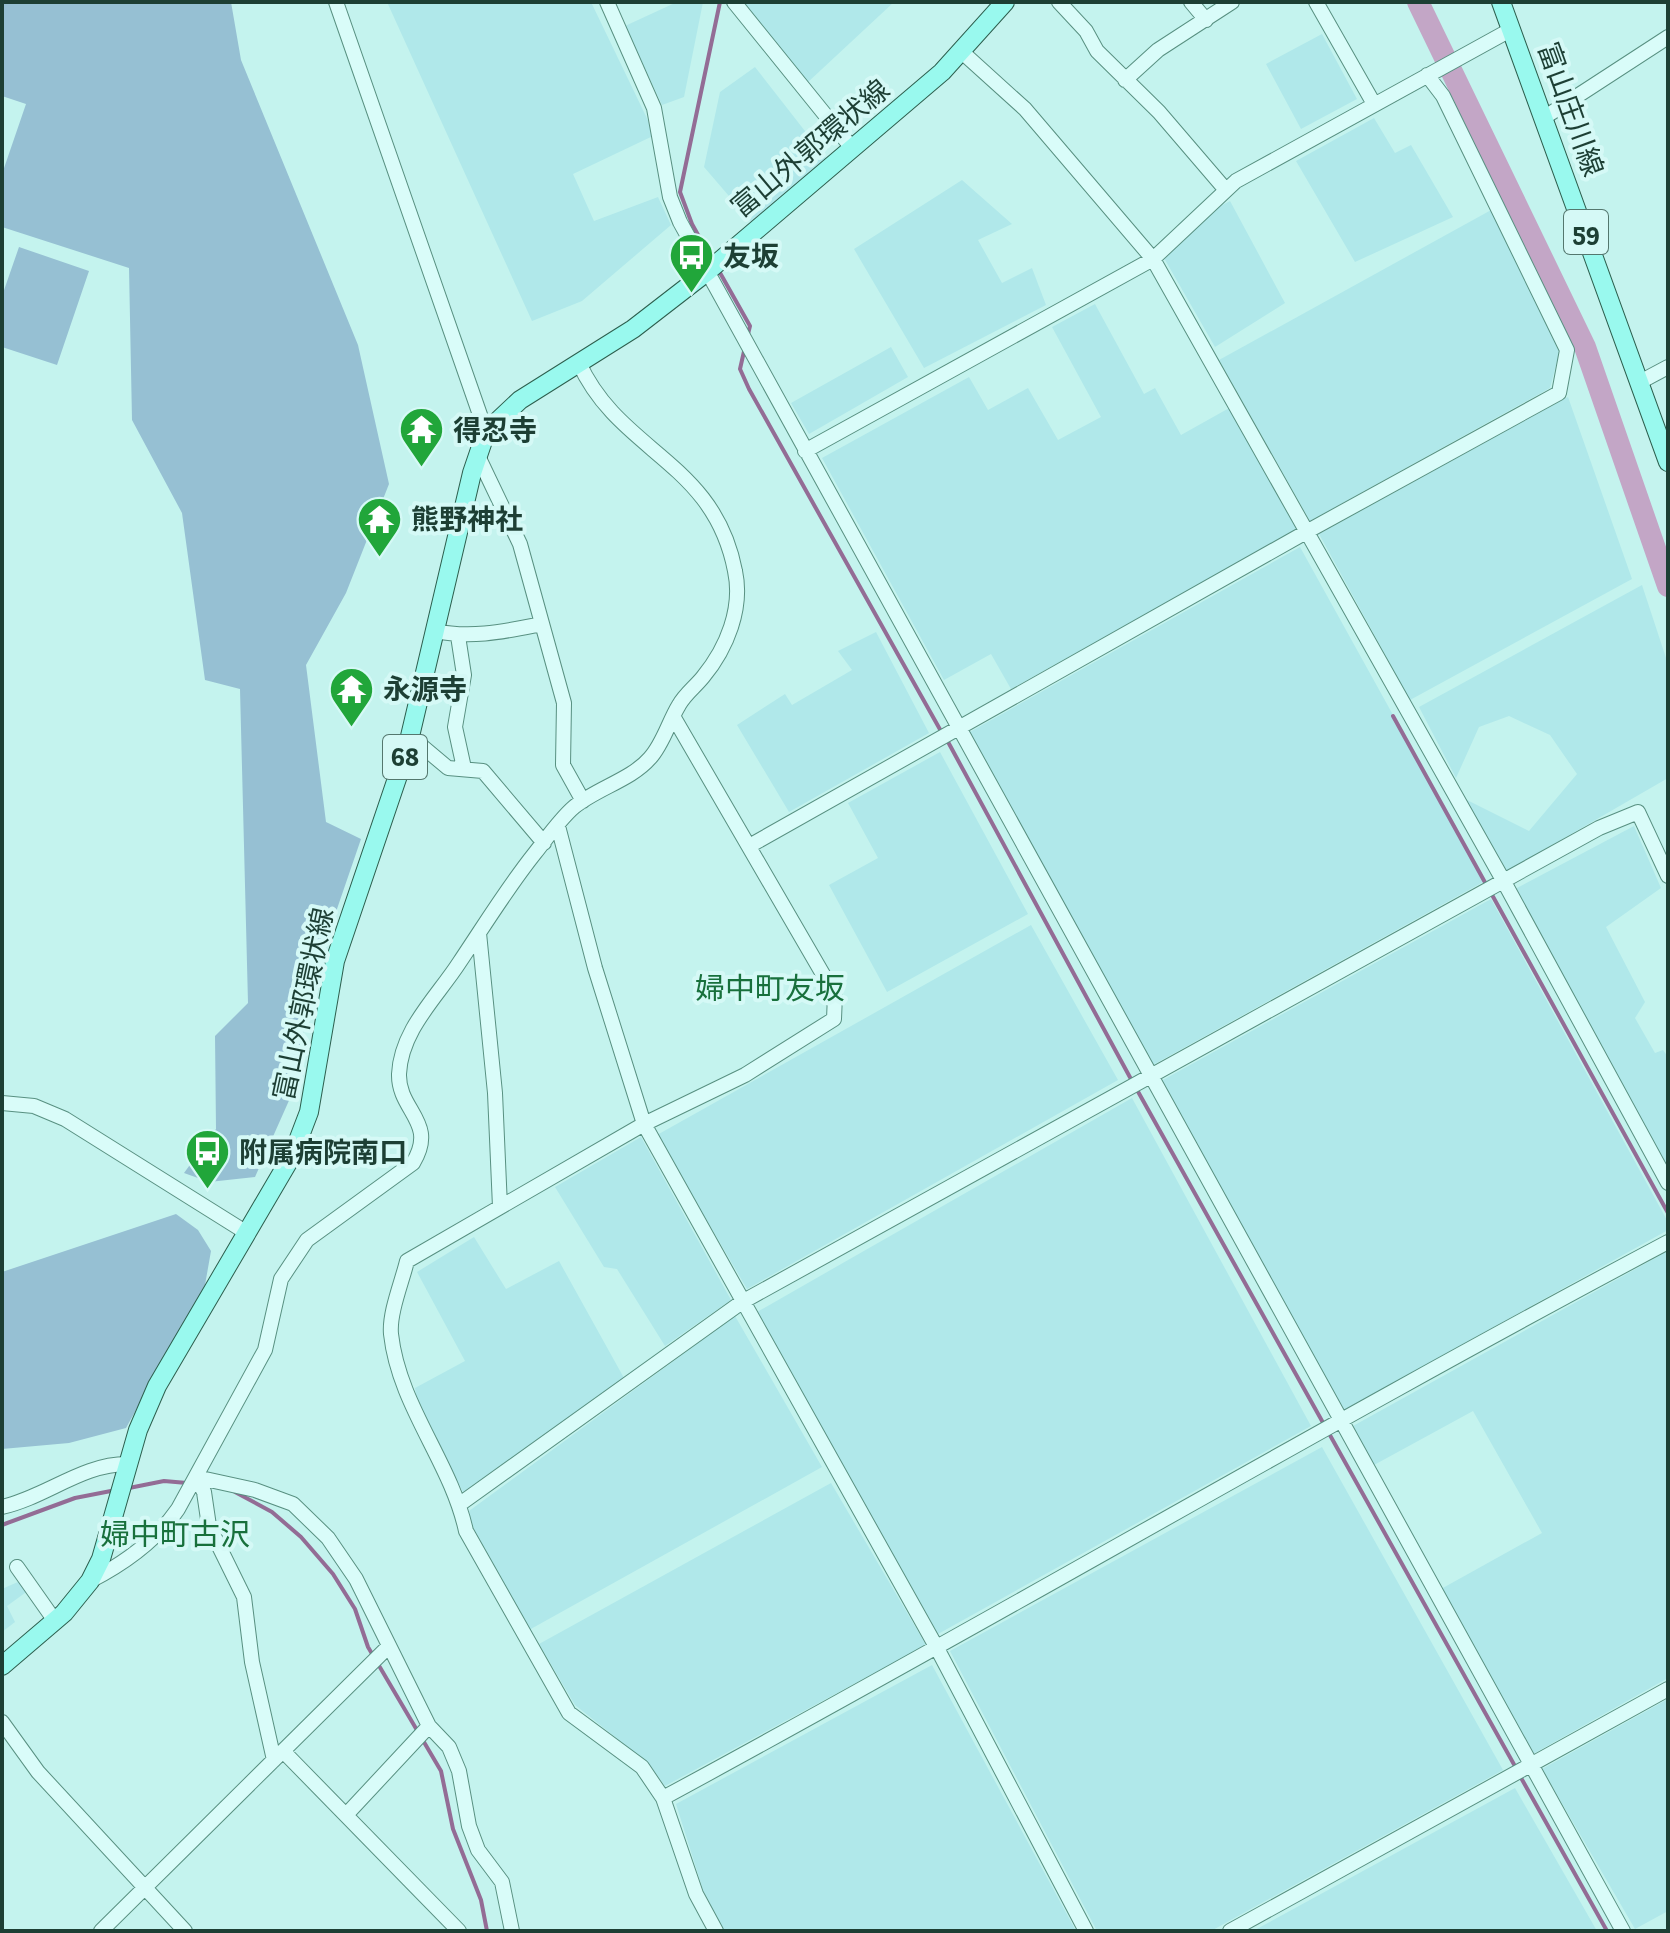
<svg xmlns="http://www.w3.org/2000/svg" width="1670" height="1933" font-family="'Zilla Slab','Noto Sans JP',serif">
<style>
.farmland{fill:#b0e8ea}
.green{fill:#96c0d3}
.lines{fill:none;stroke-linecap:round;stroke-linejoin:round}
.stream{stroke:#936c95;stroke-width:4}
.river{stroke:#c3a6c6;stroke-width:22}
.minor-casing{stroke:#589081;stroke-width:16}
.major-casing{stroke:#2c5e4d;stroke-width:20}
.minor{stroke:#d9fcf9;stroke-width:14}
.major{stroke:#99f9ee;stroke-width:18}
.labels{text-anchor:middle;stroke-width:8;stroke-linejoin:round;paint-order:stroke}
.shield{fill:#d5f9f6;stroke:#54776e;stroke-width:2}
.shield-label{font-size:26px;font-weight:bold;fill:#1d3f34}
.street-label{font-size:28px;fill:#1d3f34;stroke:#d5f9f6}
.poi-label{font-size:28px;font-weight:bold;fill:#1d3f34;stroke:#d5f9f6;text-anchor:start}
.neighbourhood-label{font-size:30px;fill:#18703c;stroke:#d5f9f6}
</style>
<rect width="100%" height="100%" fill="#c4f3ee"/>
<path class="farmland" d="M 387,2 L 591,2 L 655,135 L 573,174 L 594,221 L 658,197 L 671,225 L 582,301 L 532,321 Z
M 677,2 L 703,2 L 684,97 L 662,105 L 625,26 Z
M 741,2 L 894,2 L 807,83 Z
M 1322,34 L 1357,99 L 1301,129 L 1266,64 Z
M 755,67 L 826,158 L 753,224 L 704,167 L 720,92 Z
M 1374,118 L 1395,153 L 1411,145 L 1453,217 L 1355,262 L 1296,161 Z
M 962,180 L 1012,224 L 978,240 L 1002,283 L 1032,268 L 1046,305 L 924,368 L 854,249 Z
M 1230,201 L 1285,303 L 1215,347 L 1164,258 L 1209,212 Z
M 1493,209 L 1561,346 L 1550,388 L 1310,521 L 1219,360 Z
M 1095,304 L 1144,394 L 1155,388 L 1181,435 L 1231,407 L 1298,529 L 1011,689 L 991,654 L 944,680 L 822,458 L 969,377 L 988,410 L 1028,388 L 1058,440 L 1101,417 L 1052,327 Z
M 891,347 L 908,377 L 809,434 L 791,403 Z
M 1568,397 L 1632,579 L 1410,700 L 1319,534 Z
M 1300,547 L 1485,881 L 1151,1066 L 968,733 Z
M 1642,585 L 1668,664 L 1668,778 L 1507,871 L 1465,799 L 1529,831 L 1577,774 L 1550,735 L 1509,716 L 1479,727 L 1456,778 L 1419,707 Z
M 876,632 L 929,733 L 789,812 L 737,725 L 785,694 L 792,705 L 852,670 L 838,651 Z
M 940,752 L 1028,914 L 887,992 L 829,885 L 878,858 L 848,803 Z
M 1634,826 L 1661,888 L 1606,927 L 1645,1002 L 1635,1018 L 1655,1053 L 1663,1050 L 1668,1057 L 1668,1168 L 1515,889 Z
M 1491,899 L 1668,1222 L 1668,1230 L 1344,1410 L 1161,1081 Z
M 1031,925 L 1118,1080 L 747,1289 L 657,1135 Z
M 1132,1098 L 1311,1426 L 938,1634 L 757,1312 Z
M 641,1137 L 731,1300 L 665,1346 L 617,1269 L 604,1267 L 555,1187 Z
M 474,1237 L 506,1289 L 559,1261 L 624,1378 L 463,1492 L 418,1406 L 415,1388 L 465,1361 L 417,1272 Z
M 1668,1251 L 1668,1678 L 1533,1754 L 1441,1589 L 1542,1533 L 1473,1411 L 1374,1465 L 1353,1426 Z
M 735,1316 L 822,1467 L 529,1630 L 473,1530 L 469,1511 Z
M 1322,1447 L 1503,1770 L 1211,1931 L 1097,1931 L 950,1651 Z
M 831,1483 L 926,1645 L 665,1786 L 649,1764 L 575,1705 L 539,1644 Z
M 20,1581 L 29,1590 L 7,1606 L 15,1622 L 2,1632 L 2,1589 Z
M 932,1665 L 1076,1931 L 724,1931 L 703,1890 L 676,1804 Z
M 1668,1699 L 1668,1911 L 1635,1929 L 1542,1769 Z
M 1515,1788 L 1597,1931 L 1253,1931 Z"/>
<path class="green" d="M 2,2 L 231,2 L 241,60 L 358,345 L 389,484 L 346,593 L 306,665 L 326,822 L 361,839 L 315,973 L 291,1096 L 255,1177 L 209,1182 L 184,1173 L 216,1129 L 215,1036 L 248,1003 L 240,689 L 205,680 L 182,513 L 132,420 L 129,268 L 2,227 L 2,174 L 26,104 L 2,96 Z
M 19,247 L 89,271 L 57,365 L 2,347 L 2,296 Z
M 176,1214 L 198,1230 L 211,1251 L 205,1285 L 126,1428 L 69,1443 L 2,1449 L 2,1272 Z"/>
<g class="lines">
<path class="stream" d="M 712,260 L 692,224 L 680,192 L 720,2
M 719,271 L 750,326 L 748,334
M 745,347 L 740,369 L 749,389 L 942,733
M 1393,716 L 1487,886
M 947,740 L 1132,1081
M 1491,893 L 1668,1213
M 1136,1088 L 1516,1768
M 129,1488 L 164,1481 L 187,1483
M 235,1492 L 272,1512 L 301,1537 L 333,1574 L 355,1609 L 368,1647 L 441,1771 L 453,1829 L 481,1900 L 487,1931
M 2,1525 L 75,1498 L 116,1490
M 1520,1776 L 1607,1931"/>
<path class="river" d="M 1418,2 L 1585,347 L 1668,586"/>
<defs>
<path id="minor" d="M 336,2 L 486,432
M 607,2 L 654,108 L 670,197 L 680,222 L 1623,1931
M 734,2 L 852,148
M 1059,2 L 1086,31 L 1097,51 L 1159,112 L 1225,189
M 1191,2 L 1206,20
M 1316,2 L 1374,104
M 962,52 L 1025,109 L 1153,259 L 1503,880 L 1668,1183
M 1125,80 L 1158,50 L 1232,2
M 1545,117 L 1668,37
M 1638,383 L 1668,367
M 805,451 L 1153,259 L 1236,181 L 1512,29
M 477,454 L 520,544 L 564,703 L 563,765 L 583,801
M 435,631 C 472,639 506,631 542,624
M 458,636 L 464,675 L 455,727 L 464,768
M 673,716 L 835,995 L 834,1019 L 745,1075 L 644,1124 L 407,1261 C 402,1282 389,1313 391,1334 C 399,1406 451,1462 466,1531 L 569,1713 L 642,1767 L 663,1798 L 696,1894 L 716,1931
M 410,736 L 448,768 L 483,771 L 544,843
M 558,826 L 595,968 L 644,1124 L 938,1650 L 1086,1931
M 751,845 L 1308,531 L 1559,393 L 1567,350 L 1443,96 L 1427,75
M 479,933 L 495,1093 L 500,1207
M 2,1103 L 34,1106 L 65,1119 L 247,1233
M 196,1477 L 255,1490 L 293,1504 L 328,1538 L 356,1579 L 429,1726 L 449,1747 L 459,1771 L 469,1826 L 478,1850 L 502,1882 L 512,1931
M 196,1477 L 204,1492 L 209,1526 L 244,1597 L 252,1662 L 274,1760
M 460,1504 L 742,1302 L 1599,828 L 1638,812 L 1668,876
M 2,1507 C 46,1497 82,1464 127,1464
M 17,1567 L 55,1621
M 90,1581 C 125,1563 156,1541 178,1509 L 265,1350 L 281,1279 L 307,1240 L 413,1163 C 438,1122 398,1111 399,1074 C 401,1030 437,997 459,963 C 484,926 507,888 535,853 C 547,838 560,819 574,807 C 597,788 631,780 650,758 C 663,744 669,721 679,705 C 685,694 695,687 703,677 C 727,648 743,608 735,571 C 714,461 620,453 579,363
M 2,1722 L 38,1772 L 185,1931
M 283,1751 L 459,1931
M 663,1798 C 1000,1616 1330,1421 1668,1242
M 346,1815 L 429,1726
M 101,1931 L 387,1648
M 1230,1931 L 1668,1689"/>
<path id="major" d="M 1501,2 L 1668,462
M 2,1666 L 64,1613 L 90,1581 L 101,1559 L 138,1430 L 157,1386 L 293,1154 L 309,1112 L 335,961 L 407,749 L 472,473 L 486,432 L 520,400 L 633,329 L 708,271 L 942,72 L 1005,2"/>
</defs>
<use href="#minor" class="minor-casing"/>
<use href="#major" class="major-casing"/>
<use href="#minor" class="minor"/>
<use href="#major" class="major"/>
</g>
<defs>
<symbol id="bus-pin" viewBox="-11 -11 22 30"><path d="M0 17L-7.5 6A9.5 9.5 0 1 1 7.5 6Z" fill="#21a63a" stroke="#d5f9f6"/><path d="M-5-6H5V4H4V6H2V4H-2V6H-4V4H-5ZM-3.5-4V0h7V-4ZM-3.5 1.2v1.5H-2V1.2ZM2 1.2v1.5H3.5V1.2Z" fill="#fff"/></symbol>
<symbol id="temple-pin" viewBox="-11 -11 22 30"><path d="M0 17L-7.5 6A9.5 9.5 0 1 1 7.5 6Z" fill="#21a63a" stroke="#d5f9f6"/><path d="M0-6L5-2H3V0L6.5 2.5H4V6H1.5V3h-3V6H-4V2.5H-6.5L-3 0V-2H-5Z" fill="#fff"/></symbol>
</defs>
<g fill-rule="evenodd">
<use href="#bus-pin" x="666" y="230" width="51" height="69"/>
<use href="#temple-pin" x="396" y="404" width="51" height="69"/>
<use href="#temple-pin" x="354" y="494" width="51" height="69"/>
<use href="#temple-pin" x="326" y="664" width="51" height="69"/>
<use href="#bus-pin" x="182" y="1126" width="51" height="69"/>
</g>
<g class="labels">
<g class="shield">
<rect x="1564" y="210" width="44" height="44" rx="6"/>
<rect x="383" y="735" width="44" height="44" rx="6"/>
</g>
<g class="shield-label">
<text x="1586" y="241">59</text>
<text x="405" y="766">68</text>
</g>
<g class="street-label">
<text transform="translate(1571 109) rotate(70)" y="10">富山庄川線</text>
<text transform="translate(810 148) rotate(-40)" y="10">富山外郭環状線</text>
<text transform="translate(303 1004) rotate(-78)" y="10">富山外郭環状線</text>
</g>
<g class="poi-label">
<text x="723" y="266">友坂</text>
<text x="453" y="440">得忍寺</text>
<text x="411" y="529">熊野神社</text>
<text x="383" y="699">永源寺</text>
<text x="239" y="1162">附属病院南口</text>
</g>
<g class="neighbourhood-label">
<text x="770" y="999">婦中町友坂</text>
<text x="175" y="1545">婦中町古沢</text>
</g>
</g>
<rect width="1670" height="1933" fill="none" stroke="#1d3f34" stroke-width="8"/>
</svg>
